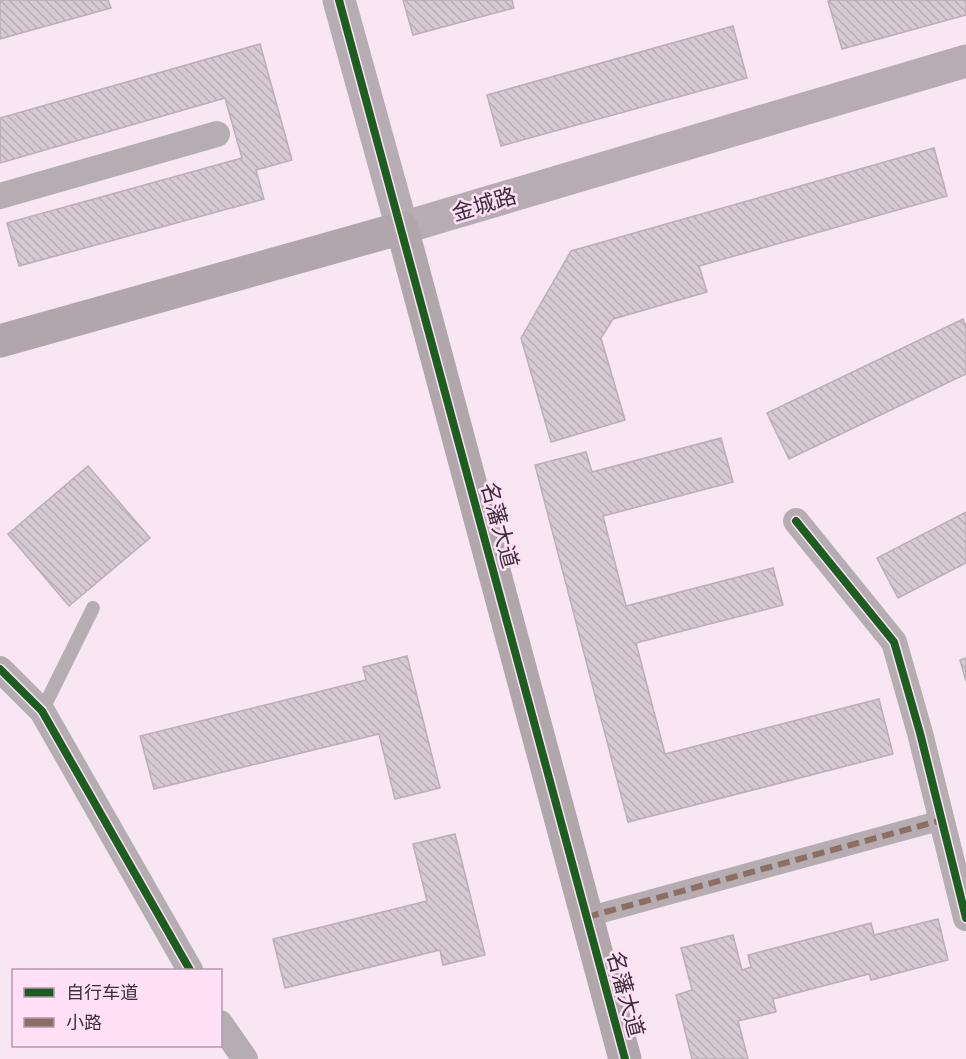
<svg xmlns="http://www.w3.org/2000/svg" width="966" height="1059" font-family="'Exo 2','Noto Sans SC',sans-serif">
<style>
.building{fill:url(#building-back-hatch);stroke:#bbaeb7;stroke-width:1.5}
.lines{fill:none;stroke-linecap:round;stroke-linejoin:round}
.service{stroke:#b6adb3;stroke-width:14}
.pedestrian{stroke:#b6adb3;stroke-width:20}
.minor{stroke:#b6adb3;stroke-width:26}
.secondary{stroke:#b7acb3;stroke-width:33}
.primary{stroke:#b0a6ac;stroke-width:33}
.quiet{stroke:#8d6e63;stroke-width:6;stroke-dasharray:12 6;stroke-linecap:butt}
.cycleway-casing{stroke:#ffe0f6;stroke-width:11}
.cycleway{stroke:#1b5e20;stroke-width:8}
.labels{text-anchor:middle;stroke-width:5;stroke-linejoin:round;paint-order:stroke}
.street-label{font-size:22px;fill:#3b2f38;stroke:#ffe0f6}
</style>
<defs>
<pattern id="building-back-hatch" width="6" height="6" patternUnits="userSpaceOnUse" patternTransform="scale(1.5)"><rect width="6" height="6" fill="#d6c9d3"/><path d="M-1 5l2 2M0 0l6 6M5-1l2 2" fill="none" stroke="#b9adb6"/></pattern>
</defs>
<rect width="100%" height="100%" fill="#f8e7f3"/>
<path class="building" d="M 0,0 L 108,0 L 111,8 L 0,39 Z
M 403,0 L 512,0 L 514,8 L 413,35 Z
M 832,0 L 966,0 L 966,15 L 842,49 L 828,1 Z
M 733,26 L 747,78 L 501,146 L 487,95 Z
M 260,44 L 292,160 L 256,170 L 264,199 L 19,266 L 7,223 L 242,158 L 225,98 L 0,163 L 0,118 Z
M 934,148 L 947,196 L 699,266 L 707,292 L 613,319 L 601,338 L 625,420 L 551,442 L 521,338 L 571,251 Z
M 963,319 L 966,326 L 966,374 L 789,459 L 767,413 Z
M 721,438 L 733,482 L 603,516 L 626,606 L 773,568 L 783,605 L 636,643 L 665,754 L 879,699 L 893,754 L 628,822 L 535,465 L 586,452 L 592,472 Z
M 88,466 L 150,538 L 69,606 L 8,534 Z
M 966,512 L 966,563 L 898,598 L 877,558 Z
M 407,656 L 440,788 L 395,799 L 379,734 L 154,789 L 140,736 L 366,680 L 363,667 Z
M 966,658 L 966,681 L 960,660 Z
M 455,834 L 485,955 L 443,965 L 440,950 L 285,988 L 273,939 L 427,901 L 413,844 Z
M 938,919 L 948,960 L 871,980 L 869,974 L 773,999 L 776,1012 L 738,1021 L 748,1059 L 692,1059 L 676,995 L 692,990 L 681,948 L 733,935 L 742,970 L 751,967 L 748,955 L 871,923 L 874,935 Z"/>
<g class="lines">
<path class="service" d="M 42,711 L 93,608"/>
<path class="pedestrian" d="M 587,917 L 942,820"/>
<path class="minor" d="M 0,196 L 217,134
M 796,521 L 894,642 L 920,733 L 966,918
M 0,669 L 42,711 L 190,970
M 220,1023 L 245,1059"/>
<path class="secondary" d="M 339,0 L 402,228 L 966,61"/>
<path class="primary" d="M 0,341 L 402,228 L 625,1059"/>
<path class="quiet" d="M 587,917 L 942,820"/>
<defs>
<path id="cycleway" d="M 339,0 L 625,1059
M 796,521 L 894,642 L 920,733 L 966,918
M 0,669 L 42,711 L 190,970"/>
</defs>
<use href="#cycleway" class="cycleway-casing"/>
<use href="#cycleway" class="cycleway"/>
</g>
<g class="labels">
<g class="street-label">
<text transform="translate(484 204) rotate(-17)" y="8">金城路</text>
<text transform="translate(500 525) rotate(75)" y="8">名藩大道</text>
<text transform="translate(626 994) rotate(75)" y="8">名藩大道</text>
</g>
</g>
<rect x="12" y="969" width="210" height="78" fill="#ffe0f6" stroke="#b199aa" stroke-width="1.5"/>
<rect x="24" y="988" width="30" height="9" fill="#1b5e20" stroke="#b199aa" stroke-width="1.5"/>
<text x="66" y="999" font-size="18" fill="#3b2f38">自行车道</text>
<rect x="24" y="1018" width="30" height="9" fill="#8d6e63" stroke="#b199aa" stroke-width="1.5"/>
<text x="66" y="1029" font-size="18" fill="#3b2f38">小路</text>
</svg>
